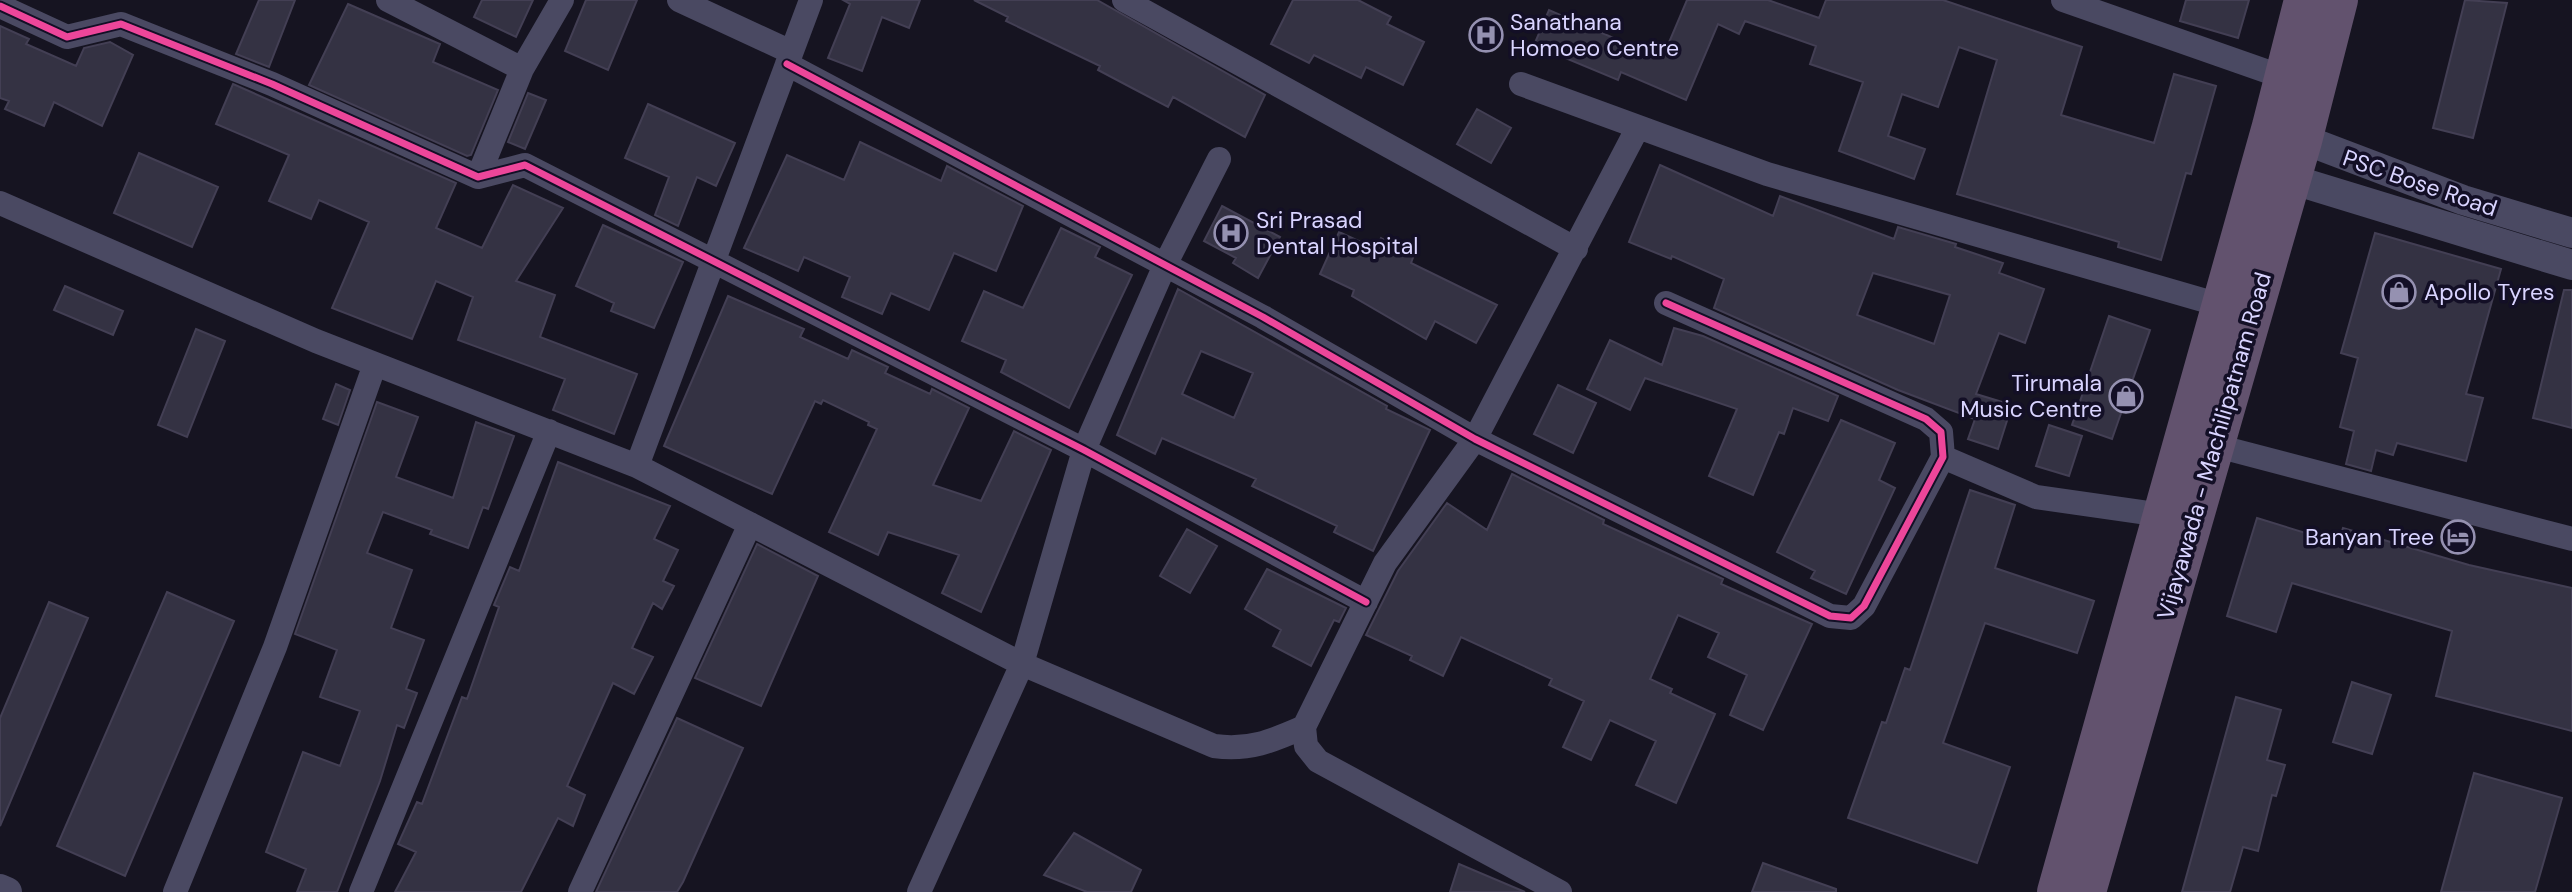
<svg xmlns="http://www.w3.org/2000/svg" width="2572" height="892" font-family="'DM Sans',sans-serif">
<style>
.building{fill:#343243;stroke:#433f54;stroke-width:2;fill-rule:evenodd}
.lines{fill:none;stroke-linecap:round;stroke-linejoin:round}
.minor{stroke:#4a4962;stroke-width:24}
.tertiary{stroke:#4a4962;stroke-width:30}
.trunk{stroke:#62526e;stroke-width:38}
.cycleway-casing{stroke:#130f26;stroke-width:11}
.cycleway{stroke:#ed469a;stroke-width:7}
.labels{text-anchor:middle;stroke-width:7;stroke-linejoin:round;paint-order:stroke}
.poi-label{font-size:23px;fill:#d9d4ff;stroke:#130f26;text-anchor:start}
.street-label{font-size:23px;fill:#d9d4ff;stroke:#130f26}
</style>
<rect width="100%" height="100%" fill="#161421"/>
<path class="building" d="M 259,0 L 295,0 L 269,67 L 236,54 Z
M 482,0 L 533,0 L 516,37 L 474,17 Z
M 586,0 L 637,0 L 608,70 L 565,51 Z
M 843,0 L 920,0 L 909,28 L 882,17 L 862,71 L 828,58 L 850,4 Z
M 974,0 L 1097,0 L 1265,95 L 1245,137 L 1173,97 L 1168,107 L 1134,89 L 1098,70 L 1100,66 L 1006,21 L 1008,17 Z
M 1293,0 L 1358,0 L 1391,17 L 1387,24 L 1424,42 L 1403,85 L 1366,67 L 1361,78 L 1314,55 L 1309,63 L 1271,44 Z
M 1687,0 L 1768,0 L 1819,18 L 1826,0 L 1943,0 L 2082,47 L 2061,115 L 2154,143 L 2174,74 L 2216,86 L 2191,174 L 2186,173 L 2161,260 L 2118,247 L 2119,242 L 1957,194 L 1997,60 L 1959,47 L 1938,107 L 1902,94 L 1888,136 L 1925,149 L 1914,179 L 1839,151 L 1863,82 L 1810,64 L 1816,46 L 1745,21 L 1739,34 L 1718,24 L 1686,100 L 1621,72 L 1618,80 L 1534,45 L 1549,10 L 1662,59 Z
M 2186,0 L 2249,0 L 2238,38 L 2180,21 Z
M 2465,0 L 2507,3 L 2473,138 L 2433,128 Z
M 348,4 L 440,44 L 433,62 L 498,90 L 471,155 L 467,156 L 309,85 Z
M 0,26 L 29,39 L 26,44 L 76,66 L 84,48 L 110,42 L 133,55 L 102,126 L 54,102 L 44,126 L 5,109 L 9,101 L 0,98 Z
M 233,84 L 456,183 L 436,228 L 482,248 L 513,185 L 563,208 L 516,281 L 555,295 L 540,337 L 637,374 L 614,434 L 553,410 L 565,379 L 458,340 L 473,297 L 436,281 L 412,339 L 332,308 L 369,222 L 319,200 L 311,219 L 269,201 L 289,155 L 216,124 Z
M 528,93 L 546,100 L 525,149 L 508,142 Z
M 648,104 L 735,143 L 716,186 L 697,177 L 678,226 L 655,215 L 669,177 L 625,158 Z
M 1477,109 L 1511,128 L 1491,163 L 1457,144 Z
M 860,142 L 941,181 L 947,166 L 1023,206 L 996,271 L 954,253 L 929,310 L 891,293 L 882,314 L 842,297 L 850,277 L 804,257 L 798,271 L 744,248 L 787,155 L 844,180 Z
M 139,153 L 218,187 L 192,247 L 114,213 Z
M 1660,165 L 1773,216 L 1780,196 L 1894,239 L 1898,227 L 1956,244 L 1955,247 L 2003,263 L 1999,273 L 2044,289 L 2025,343 L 1999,333 L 1976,394 L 2012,405 L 1998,449 L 1968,439 L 1975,419 L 1898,390 L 1714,308 L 1724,279 L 1672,256 L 1671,259 L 1629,242 ZM 1873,273 L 1950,295 L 1934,344 L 1857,315 Z
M 1222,206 L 1280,237 L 1258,278 L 1233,263 L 1236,258 L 1204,241 Z
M 603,225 L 683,262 L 654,328 L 611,311 L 614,303 L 576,286 Z
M 1061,228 L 1100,247 L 1095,257 L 1132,275 L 1069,408 L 1001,372 L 1006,360 L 962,341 L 984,291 L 1023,308 Z
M 1339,232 L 1376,249 L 1381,238 L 1414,255 L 1411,263 L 1497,305 L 1476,343 L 1435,321 L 1426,339 L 1352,296 L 1354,290 L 1320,274 Z
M 2375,233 L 2501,269 L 2466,394 L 2483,398 L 2466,461 L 2397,443 L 2393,455 L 2376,450 L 2371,471 L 2346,464 L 2354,431 L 2340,427 L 2358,358 L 2341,353 Z
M 65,286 L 123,311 L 113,335 L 54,310 Z
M 1178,289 L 1387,406 L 1386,409 L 1430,430 L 1373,551 L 1334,532 L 1337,526 L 1252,486 L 1256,479 L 1162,438 L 1155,454 L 1117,435 ZM 1201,351 L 1253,373 L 1234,418 L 1182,394 Z
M 2564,290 L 2572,290 L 2572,428 L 2533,418 Z
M 728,296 L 804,329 L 800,337 L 848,359 L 852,350 L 888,367 L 885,373 L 930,394 L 932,389 L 969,408 L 933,485 L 981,501 L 1014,431 L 1051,450 L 981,612 L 942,593 L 959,555 L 888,532 L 878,555 L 829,532 L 877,429 L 868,425 L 869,422 L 823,400 L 821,404 L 815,401 L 772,494 L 664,446 Z
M 2109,316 L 2150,330 L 2112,439 L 2072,425 Z
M 1674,328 L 1703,336 L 1838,396 L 1828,421 L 1793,408 L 1784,434 L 1779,432 L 1753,495 L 1709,476 L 1737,409 L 1645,378 L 1630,410 L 1587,389 L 1610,340 L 1662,365 Z
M 196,329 L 225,341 L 187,437 L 158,425 Z
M 336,384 L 350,390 L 338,425 L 323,419 Z
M 1558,385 L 1596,403 L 1573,453 L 1534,434 Z
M 377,402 L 418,417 L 396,477 L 453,498 L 476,422 L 514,436 L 488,509 L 483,507 L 468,548 L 430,534 L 432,530 L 383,512 L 367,553 L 412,570 L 391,628 L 424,640 L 406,689 L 417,693 L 404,728 L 397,725 L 380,781 L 337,892 L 297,892 L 306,869 L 266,852 L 303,752 L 340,766 L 360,711 L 320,697 L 337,650 L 295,634 Z
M 1841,420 L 1895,443 L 1879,480 L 1895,488 L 1846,594 L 1811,578 L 1815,571 L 1777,552 Z
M 2049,425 L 2082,436 L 2069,476 L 2036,466 Z
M 558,462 L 670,506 L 654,539 L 678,550 L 663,581 L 674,586 L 662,609 L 653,603 L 632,648 L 653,657 L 634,694 L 613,683 L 567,786 L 585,795 L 573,826 L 558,818 L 521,892 L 395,892 L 416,852 L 398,844 L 417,802 L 422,804 L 462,697 L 467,699 L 499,607 L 494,605 L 510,567 L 519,571 Z
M 1512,474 L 1604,520 L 1603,524 L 1723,579 L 1721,584 L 1812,624 L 1763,730 L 1730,715 L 1747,675 L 1708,657 L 1719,633 L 1678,615 L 1650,679 L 1672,689 L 1670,693 L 1715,714 L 1676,803 L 1636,785 L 1656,741 L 1610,720 L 1591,760 L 1563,747 L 1584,701 L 1549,685 L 1552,679 L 1461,637 L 1443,676 L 1410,660 L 1412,656 L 1366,635 L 1398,571 L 1447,503 L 1487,530 Z
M 1970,490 L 2015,505 L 1995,568 L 2094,601 L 2077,653 L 1985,623 L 1943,743 L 2010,767 L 1977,863 L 1848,818 L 1882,722 L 1886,723 L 1905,668 L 1910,670 Z
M 2257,518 L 2338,543 L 2343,528 L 2469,565 L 2572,588 L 2572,731 L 2436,696 L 2452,631 L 2292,583 L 2276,632 L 2227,616 Z
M 1187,529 L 1217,546 L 1190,593 L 1160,576 Z
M 757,544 L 818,576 L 761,706 L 695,678 Z
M 1267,569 L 1346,608 L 1339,622 L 1334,620 L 1311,666 L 1273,646 L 1281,630 L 1245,609 Z
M 167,592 L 234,621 L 125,876 L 57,846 Z
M 49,602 L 88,618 L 0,826 L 0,718 Z
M 2352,682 L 2391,695 L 2372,754 L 2333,742 Z
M 2236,697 L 2281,710 L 2267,760 L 2285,765 L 2276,796 L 2272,795 L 2258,851 L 2243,847 L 2230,892 L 2182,892 Z
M 677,718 L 743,748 L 683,882 L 677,892 L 596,892 Z
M 2474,773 L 2562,798 L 2535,892 L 2441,892 Z
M 1074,833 L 1141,870 L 1131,892 L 1087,892 L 1044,875 Z
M 1763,863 L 1836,889 L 1836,892 L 1752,892 Z
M 1459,864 L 1525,892 L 1450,892 Z"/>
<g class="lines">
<path class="minor" d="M 388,0 L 522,69 L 562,0
M 679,0 L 791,52
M 1124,0 L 1576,249
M 2063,0 L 2283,77
M 0,6 L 67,37 L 121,24 L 272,84 L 478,177 L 525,165 L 1084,450 L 1366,602
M 787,64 L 1263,317 L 1475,439 L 1830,616 L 1851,618 L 1864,606 L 1943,457 L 1941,432 L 1926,419 L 1666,303
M 1521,84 L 1767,174 L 2220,305
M 478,177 L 522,69
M 0,203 L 316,341 L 637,466 L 811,0
M 2213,445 L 2572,539
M 1943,457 L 2036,497 L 2162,515
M 637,466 L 1022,664 L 1214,746 C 1249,751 1272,741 1304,727
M 175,892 L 275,647 L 375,364
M 361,892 L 549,431
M 580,892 L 750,524
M 919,892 L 1022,664 L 1084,450 L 1165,265 L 1219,159
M 1560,892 L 1318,761 L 1306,746 L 1304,727 L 1385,563 L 1475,439 L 1637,129"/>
<path class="tertiary" d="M 2284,132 L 2463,200 L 2572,233
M 2271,173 L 2572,265
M 0,889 L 7,892"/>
<path class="trunk" d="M 2056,892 L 2271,126 L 2303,0
M 2087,892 L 2303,141 L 2339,0"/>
<defs>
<path id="cycleway" d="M 0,6 L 67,37 L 121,24 L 272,84 L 478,177 L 525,165 L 1084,450 L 1366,602
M 787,64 L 1263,317 L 1475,439 L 1830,616 L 1851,618 L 1864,606 L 1943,457 L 1941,432 L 1926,419 L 1666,303"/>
</defs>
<use href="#cycleway" class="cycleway-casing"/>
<use href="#cycleway" class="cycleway"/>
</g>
<defs>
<symbol id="hospital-ring" viewBox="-11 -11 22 22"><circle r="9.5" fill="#130f26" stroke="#9591b1" stroke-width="1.5"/><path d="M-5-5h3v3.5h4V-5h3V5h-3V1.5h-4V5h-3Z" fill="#9591b1"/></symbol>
<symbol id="shop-ring" viewBox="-11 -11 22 22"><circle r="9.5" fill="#130f26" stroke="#9591b1" stroke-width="1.5"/><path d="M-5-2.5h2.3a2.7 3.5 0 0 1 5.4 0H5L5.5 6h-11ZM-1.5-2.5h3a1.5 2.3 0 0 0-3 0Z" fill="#9591b1"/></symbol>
<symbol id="hotel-ring" viewBox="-11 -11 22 22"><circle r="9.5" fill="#130f26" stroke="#9591b1" stroke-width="1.5"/><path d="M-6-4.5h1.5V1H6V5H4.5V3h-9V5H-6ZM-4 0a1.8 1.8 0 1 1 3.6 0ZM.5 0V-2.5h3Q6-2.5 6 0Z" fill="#9591b1"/></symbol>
</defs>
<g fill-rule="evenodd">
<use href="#hospital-ring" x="1467" y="16" width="38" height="38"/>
<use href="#hospital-ring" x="1212" y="214" width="38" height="38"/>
<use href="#shop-ring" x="2380" y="273" width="38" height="38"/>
<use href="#shop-ring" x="2107" y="377" width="38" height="38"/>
<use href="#hotel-ring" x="2439" y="518" width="38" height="38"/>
</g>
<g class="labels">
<g class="poi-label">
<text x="1510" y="30">Sanathana<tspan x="1510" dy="26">Homoeo Centre</tspan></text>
<text x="1256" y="228">Sri Prasad<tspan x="1256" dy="26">Dental Hospital</tspan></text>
<text x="2424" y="300">Apollo Tyres</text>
<text x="2102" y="391" text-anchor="end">Tirumala<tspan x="2102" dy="26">Music Centre</tspan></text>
<text x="2434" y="545" text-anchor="end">Banyan Tree</text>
</g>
<g class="street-label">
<text transform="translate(2420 183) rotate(19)" y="8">PSC Bose Road</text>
<text transform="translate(2214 446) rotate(-74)" y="8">Vijayawada - Machilipatnam Road</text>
</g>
</g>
</svg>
